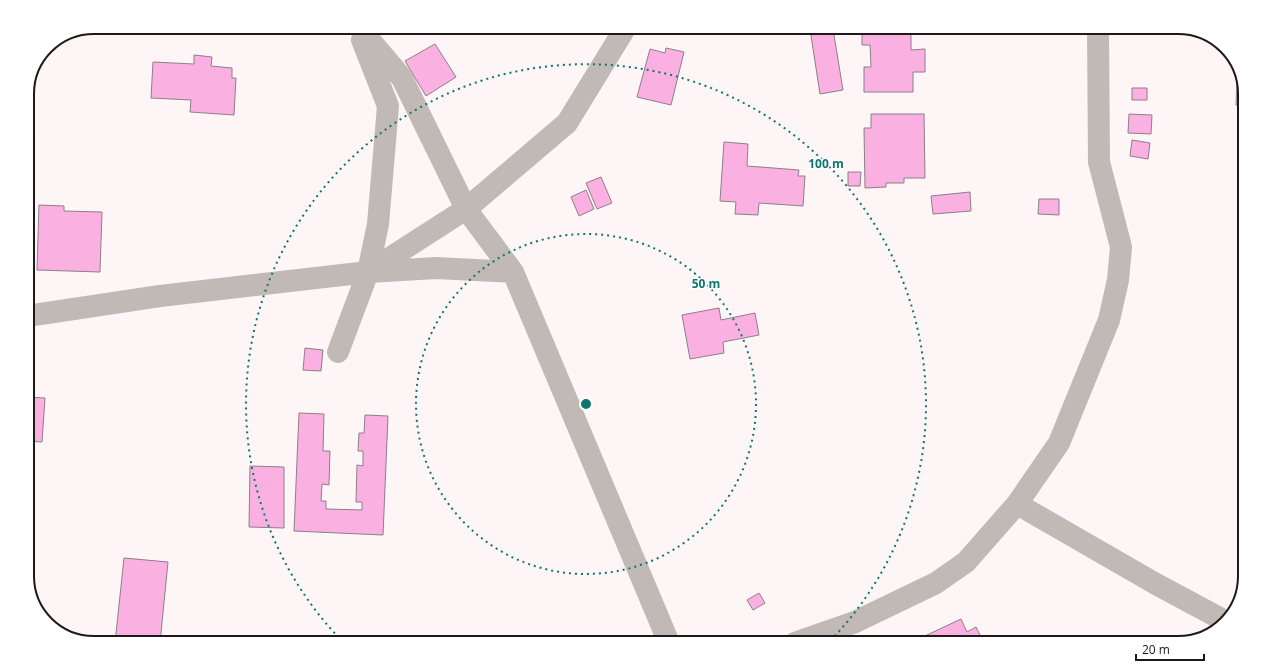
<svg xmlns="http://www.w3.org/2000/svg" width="1272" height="670" font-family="'Open Sans',sans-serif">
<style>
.building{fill:#fab1e1;stroke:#8d7f88}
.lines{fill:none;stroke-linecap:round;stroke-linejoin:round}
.minor{stroke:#c0b9b6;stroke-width:22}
.ring{fill:none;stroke:#0f766e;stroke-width:2;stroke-dasharray:2 4}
.rim{fill:none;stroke:#1e1818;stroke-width:2}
.centre{fill:#0f766e;stroke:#fff;stroke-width:2}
.ring-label{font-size:12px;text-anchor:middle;font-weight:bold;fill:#0f766e;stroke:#fff;stroke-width:3;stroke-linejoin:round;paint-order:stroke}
</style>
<rect width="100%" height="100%" fill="#fdf5f6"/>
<path class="building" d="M 1135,27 L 1152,27 L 1152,28 L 1135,28 Z
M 862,28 L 911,28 L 911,50 L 925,49 L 925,72 L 913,72 L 913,92 L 864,92 L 864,67 L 871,67 L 870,45 L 862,45 Z
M 810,29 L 833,29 L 843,90 L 820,94 Z
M 435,44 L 456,77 L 426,96 L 405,61 Z
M 666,48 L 684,52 L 671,105 L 637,97 L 650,49 L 665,53 Z
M 194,55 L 212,57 L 211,66 L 232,68 L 232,78 L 236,78 L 234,115 L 190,112 L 191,100 L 151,98 L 153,62 L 194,64 Z
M 1237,83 L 1243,83 L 1245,90 L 1245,172 L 1241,172 L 1244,106 L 1236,105 Z
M 1132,88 L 1147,88 L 1147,100 L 1132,100 Z
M 871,114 L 924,114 L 925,178 L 904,178 L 904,183 L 886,183 L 886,187 L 865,188 L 864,128 L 871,128 Z
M 1129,114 L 1152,115 L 1151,134 L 1128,133 Z
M 1132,140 L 1150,143 L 1148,159 L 1130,156 Z
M 724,142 L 748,144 L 747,166 L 799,170 L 798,176 L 805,176 L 803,206 L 759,203 L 758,215 L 735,214 L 736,202 L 720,201 Z
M 848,172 L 861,172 L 860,186 L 848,186 Z
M 601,177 L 612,203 L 597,209 L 586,183 Z
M 586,190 L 594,209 L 579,216 L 571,197 Z
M 970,192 L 971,211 L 933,214 L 931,196 Z
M 1039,199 L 1059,199 L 1059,215 L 1038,214 Z
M 39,205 L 64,206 L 64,211 L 102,212 L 100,272 L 37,270 Z
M 719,308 L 721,320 L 755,313 L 759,335 L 723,342 L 724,353 L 690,359 L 682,315 Z
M 305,348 L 323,350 L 321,371 L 303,370 Z
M 27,397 L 45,398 L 42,442 L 27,441 Z
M 299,413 L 324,414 L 323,451 L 330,451 L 329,485 L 322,484 L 321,501 L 326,501 L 326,509 L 362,510 L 362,502 L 356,502 L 357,465 L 363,466 L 363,451 L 358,451 L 359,433 L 364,433 L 365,415 L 388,416 L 383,535 L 294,531 Z
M 250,466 L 284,467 L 284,528 L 249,527 Z
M 124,558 L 168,562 L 160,643 L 115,643 Z
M 759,593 L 765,603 L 753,610 L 747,600 Z
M 961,619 L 967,632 L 976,627 L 984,643 L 910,643 Z"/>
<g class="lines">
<path class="minor" d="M 362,31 L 402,78 L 466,209 L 513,272 L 669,643
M 368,272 L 466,209 L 567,123 L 624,30
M 27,316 L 160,296 L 368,272 L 378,224 L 388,106 L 362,40
M 338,352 L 368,272 L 436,268 L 513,272
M 1017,504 L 1156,584 L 1225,621
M 795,643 L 855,622 L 936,583 L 966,562 L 1017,504 L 1059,443 L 1109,320 L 1118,280 L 1121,247 L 1099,162 L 1098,27"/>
</g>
<g class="ring">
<circle cx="586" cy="404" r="170"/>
<path d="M343 642A340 340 0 1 1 829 642"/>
</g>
<path d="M0 0H1272V670H0ZM94 34H1178A60 60 0 0 1 1238 94V576A60 60 0 0 1 1178 636H94A60 60 0 0 1 34 576V94A60 60 0 0 1 94 34Z" fill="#fff" fill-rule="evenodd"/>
<path class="rim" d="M94 34H1178A60 60 0 0 1 1238 94V576A60 60 0 0 1 1178 636H94A60 60 0 0 1 34 576V94A60 60 0 0 1 94 34Z"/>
<circle cx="586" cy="404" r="6" class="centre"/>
<g class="ring-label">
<text x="826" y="168">100 m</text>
<text x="706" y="288">50 m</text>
</g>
<path d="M1136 654v6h68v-6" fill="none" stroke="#1e1818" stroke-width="2"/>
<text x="1142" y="654" font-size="12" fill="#1e1818" stroke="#ffffff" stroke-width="3" paint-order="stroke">20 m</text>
</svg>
